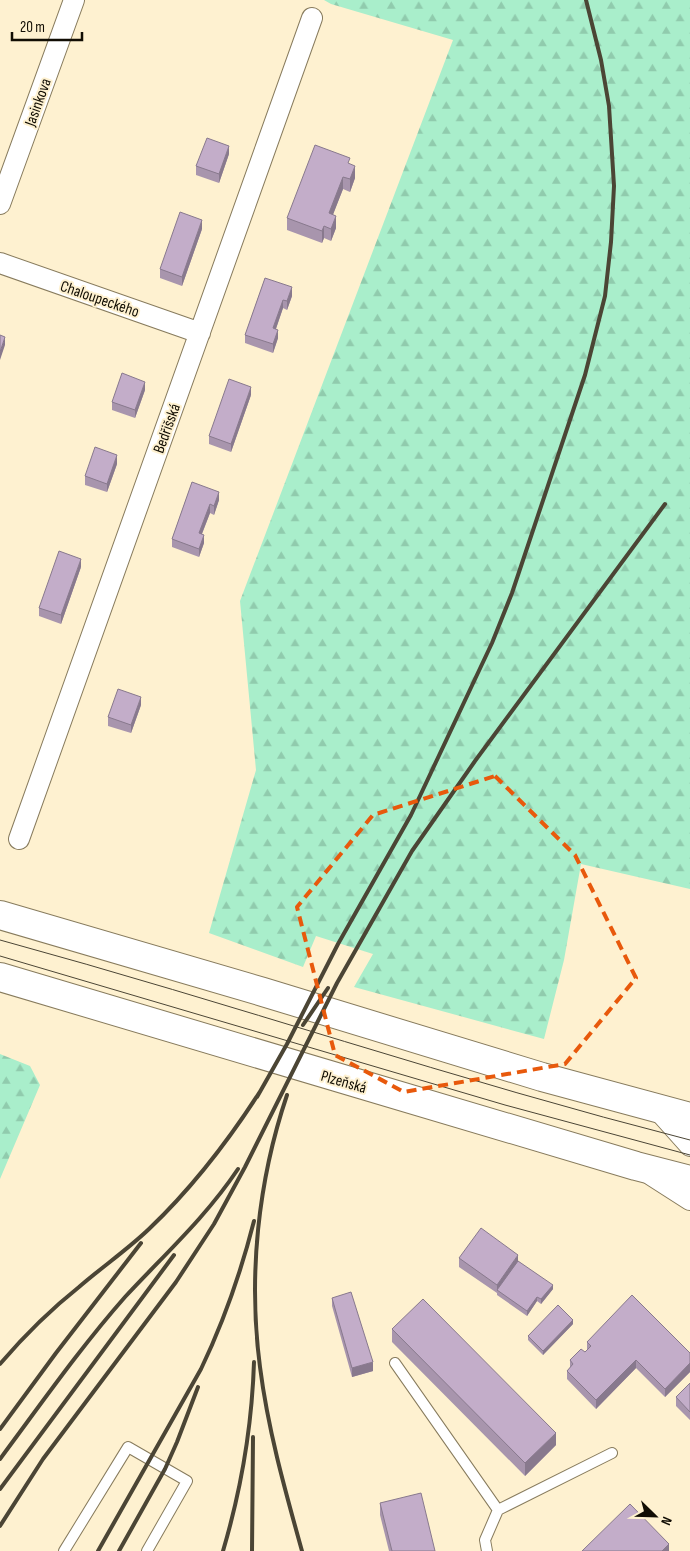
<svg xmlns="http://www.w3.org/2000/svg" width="690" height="1551" font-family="'Sofia Sans Condensed',sans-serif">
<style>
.forest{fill:url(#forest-firs)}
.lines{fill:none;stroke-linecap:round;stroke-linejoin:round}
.service-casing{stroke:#877b5d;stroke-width:12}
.minor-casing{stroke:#877b5d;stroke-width:22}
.secondary-casing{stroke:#877b5d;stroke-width:30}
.service{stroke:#fff;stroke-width:10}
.minor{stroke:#fff;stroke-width:20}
.secondary{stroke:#fff;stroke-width:28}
.tram{stroke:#4b4535;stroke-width:1}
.rail{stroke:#4b4535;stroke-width:4}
.wall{fill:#a895ad}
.shaded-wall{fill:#88798d}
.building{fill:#c3adc9;stroke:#88798d}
.marked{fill:none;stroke:#e8590c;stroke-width:4;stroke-dasharray:10 6;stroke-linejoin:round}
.labels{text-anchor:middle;stroke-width:4;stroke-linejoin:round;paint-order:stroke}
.street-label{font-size:16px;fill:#110d03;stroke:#fef1d0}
</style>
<defs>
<pattern id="forest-firs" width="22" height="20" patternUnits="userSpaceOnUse" patternTransform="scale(1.25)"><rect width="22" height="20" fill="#a9eecb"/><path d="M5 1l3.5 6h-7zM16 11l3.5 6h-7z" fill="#90cbad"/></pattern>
</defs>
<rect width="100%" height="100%" fill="#fef1d0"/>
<path class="forest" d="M 324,0 L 690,0 L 690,889 L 581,864 L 564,960 L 544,1039 L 354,987 L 373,954 L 316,936 L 303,967 L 209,933 L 256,770 L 240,601 L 453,40 L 331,4 Z
M 0,1054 L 30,1066 L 40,1085 L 0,1179 Z"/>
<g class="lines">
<defs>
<path id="service" d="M 395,1363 L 498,1510
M 64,1551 L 128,1447 L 187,1481 L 147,1551
M 487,1551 L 485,1540 L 498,1510 L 612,1453"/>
<path id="minor" d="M 0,204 L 74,0
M 0,263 L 200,333
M 19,839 L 312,18
M 657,1109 L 690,1146
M 651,1175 L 690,1200"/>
<path id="secondary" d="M 0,915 L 263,992 L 542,1077 L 690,1117
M 0,977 L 636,1166 L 690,1180"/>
</defs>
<use href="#service" class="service-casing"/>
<use href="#minor" class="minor-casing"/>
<use href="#secondary" class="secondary-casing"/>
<use href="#service" class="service"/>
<use href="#minor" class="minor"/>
<use href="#secondary" class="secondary"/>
<path class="tram" d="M 0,940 C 231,1003 458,1081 690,1140
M 0,956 L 505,1105 L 690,1155"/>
<path class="rail" d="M 303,1025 L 328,988
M 287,1095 C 258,1181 248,1276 260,1367 C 268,1430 285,1490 302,1551
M 257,1097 L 287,1044 L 338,944 L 411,815 L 492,643 L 512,593 L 585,375 L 605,296 L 611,242 L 614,186 L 609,106 L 601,60 L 586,0
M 0,1364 C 24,1336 50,1310 79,1287 C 102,1267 127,1250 149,1229 C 192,1188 229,1140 261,1090
M 0,1429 L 56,1353 L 141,1243
M 0,1459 C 41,1404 80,1348 125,1297 C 164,1255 206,1217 238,1169
M 0,1489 L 174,1255
M 0,1526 L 43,1459 L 176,1282 L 214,1224 L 245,1167 L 337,983 L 412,851 L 475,761 L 665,504
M 98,1551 L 201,1369 C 224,1321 241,1272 254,1221
M 119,1551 L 165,1469 L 177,1442 L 198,1387
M 223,1551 C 241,1490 252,1425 254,1362
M 252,1551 L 253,1437"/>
</g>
<path class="wall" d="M 229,154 L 219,183 L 196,175 L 196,166 Z
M 350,164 L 355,178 L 350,192 L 343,189 L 333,214 L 336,228 L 331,241 L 324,238 L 322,243 L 287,230 L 287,218 Z
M 202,229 L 182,286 L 160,278 L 160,269 Z
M 265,278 L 292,296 L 287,310 L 283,308 L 276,329 L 278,338 L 273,353 L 245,343 L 245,335 Z
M 145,390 L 135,418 L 112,410 L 112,402 Z
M 251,395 L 231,452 L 209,444 L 209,436 Z
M 117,464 L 107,492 L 85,485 L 85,476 Z
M 192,482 L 219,500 L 214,515 L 210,513 L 202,534 L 204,543 L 199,557 L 172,547 L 172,539 Z
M 81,567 L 61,624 L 39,616 L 39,608 Z
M 141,705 L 131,733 L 108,726 L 108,717 Z
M 459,1258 L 518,1261 L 553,1289 L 541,1304 L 537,1301 L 527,1316 L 497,1295 L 497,1292 L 497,1293 L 459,1267 Z
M 332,1298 L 373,1371 L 352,1377 L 332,1306 Z
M 573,1324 L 543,1355 L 528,1340 L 528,1336 Z
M 392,1329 L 556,1445 L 525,1476 L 392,1342 Z
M 587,1342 L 690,1353 L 690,1372 L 665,1397 L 636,1368 L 596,1409 L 567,1379 L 567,1371 L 570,1368 L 570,1360 L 585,1352 L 587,1350 Z
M 690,1383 L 690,1420 L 676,1406 L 676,1397 Z
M 380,1503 L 435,1551 L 389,1551 L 380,1515 Z"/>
<path class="shaded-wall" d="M 229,146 L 229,154 L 219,183 L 219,174 Z
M 355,166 L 355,178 L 350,192 L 350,179 Z
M 343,177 L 343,189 L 329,225 L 329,213 Z
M 336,216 L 336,228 L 331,241 L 331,229 Z
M 202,220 L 202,229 L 182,286 L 182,277 Z
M 324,226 L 324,238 L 322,243 L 322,231 Z
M 292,287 L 292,296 L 287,310 L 287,301 Z
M 283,300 L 283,308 L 273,337 L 273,328 Z
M 278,330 L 278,338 L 273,353 L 273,344 Z
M 5,337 L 5,345 L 0,360 L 0,352 Z
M 145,382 L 145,390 L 135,418 L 135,410 Z
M 251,387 L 251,395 L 231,452 L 231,444 Z
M 117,455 L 117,464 L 107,492 L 107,484 Z
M 219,492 L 219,500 L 214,515 L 214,506 Z
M 210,504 L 210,513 L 199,541 L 199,533 Z
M 204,535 L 204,543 L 199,557 L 199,549 Z
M 81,559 L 81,567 L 61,624 L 61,615 Z
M 141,697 L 141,705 L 131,733 L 131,725 Z
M 518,1255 L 518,1263 L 497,1290 L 497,1293 L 497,1285 Z
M 553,1285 L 553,1289 L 541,1304 L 541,1299 Z
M 537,1297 L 537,1301 L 527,1316 L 527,1311 Z
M 573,1320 L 573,1324 L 543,1355 L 543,1351 Z
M 636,1360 L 636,1368 L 596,1409 L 596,1400 Z
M 373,1362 L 373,1371 L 352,1377 L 352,1368 Z
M 690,1363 L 690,1372 L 665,1397 L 665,1389 Z
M 556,1433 L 556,1445 L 525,1476 L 525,1463 Z
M 669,1544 L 669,1551 L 662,1551 Z"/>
<path class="building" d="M 207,138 L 229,146 L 219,174 L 196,166 Z
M 315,145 L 350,158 L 348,163 L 355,166 L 350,179 L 343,177 L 329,213 L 336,216 L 331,229 L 324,226 L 322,231 L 287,218 Z
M 180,212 L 202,220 L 182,277 L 160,269 Z
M 265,278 L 292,287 L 287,301 L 283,300 L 273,328 L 278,330 L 273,344 L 245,335 Z
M 0,335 L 5,337 L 0,352 Z
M 122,373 L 145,382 L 135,410 L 112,402 Z
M 229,379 L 251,387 L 231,444 L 209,436 Z
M 95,447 L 117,455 L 107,484 L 85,476 Z
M 192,482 L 219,492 L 214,506 L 210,504 L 199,533 L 204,535 L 199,549 L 172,539 Z
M 59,551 L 81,559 L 61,615 L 39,608 Z
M 118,689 L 141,697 L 131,725 L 108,717 Z
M 481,1228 L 518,1255 L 497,1285 L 459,1258 Z
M 518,1261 L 553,1285 L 541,1299 L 537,1297 L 527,1311 L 497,1290 Z
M 351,1292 L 373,1362 L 352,1368 L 332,1298 Z
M 632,1295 L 690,1353 L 690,1363 L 665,1389 L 636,1360 L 596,1400 L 567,1371 L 573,1364 L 570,1360 L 581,1349 L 585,1352 L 591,1346 L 587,1342 Z
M 423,1299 L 556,1433 L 525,1463 L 392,1329 Z
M 558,1305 L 573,1320 L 543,1351 L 528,1336 Z
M 690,1383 L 690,1412 L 676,1397 Z
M 421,1493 L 435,1551 L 392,1551 L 380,1503 Z
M 630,1504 L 669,1544 L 662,1551 L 582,1551 Z"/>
<path class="marked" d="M 495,776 L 575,855 L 636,978 L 565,1064 L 404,1092 L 335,1055 L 297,907 L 373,815 Z"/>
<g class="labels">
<g class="street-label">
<text transform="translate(37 102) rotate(-70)" y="6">Jasinkova</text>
<text transform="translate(100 298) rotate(19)" y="6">Chaloupeckého</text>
<text transform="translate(166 428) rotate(-70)" y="6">Bedřišská</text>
<text transform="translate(344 1081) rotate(16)" y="6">Plzeňská</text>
</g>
</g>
<g transform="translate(655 1516) rotate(113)" stroke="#fef1d0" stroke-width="4" paint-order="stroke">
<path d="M0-4L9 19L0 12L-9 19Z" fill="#110d03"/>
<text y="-8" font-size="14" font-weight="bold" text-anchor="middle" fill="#110d03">N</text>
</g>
<path d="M12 32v8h70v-8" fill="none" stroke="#110d03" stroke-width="2.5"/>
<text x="20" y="32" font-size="15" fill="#110d03" stroke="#fef1d0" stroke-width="4" paint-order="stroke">20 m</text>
</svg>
